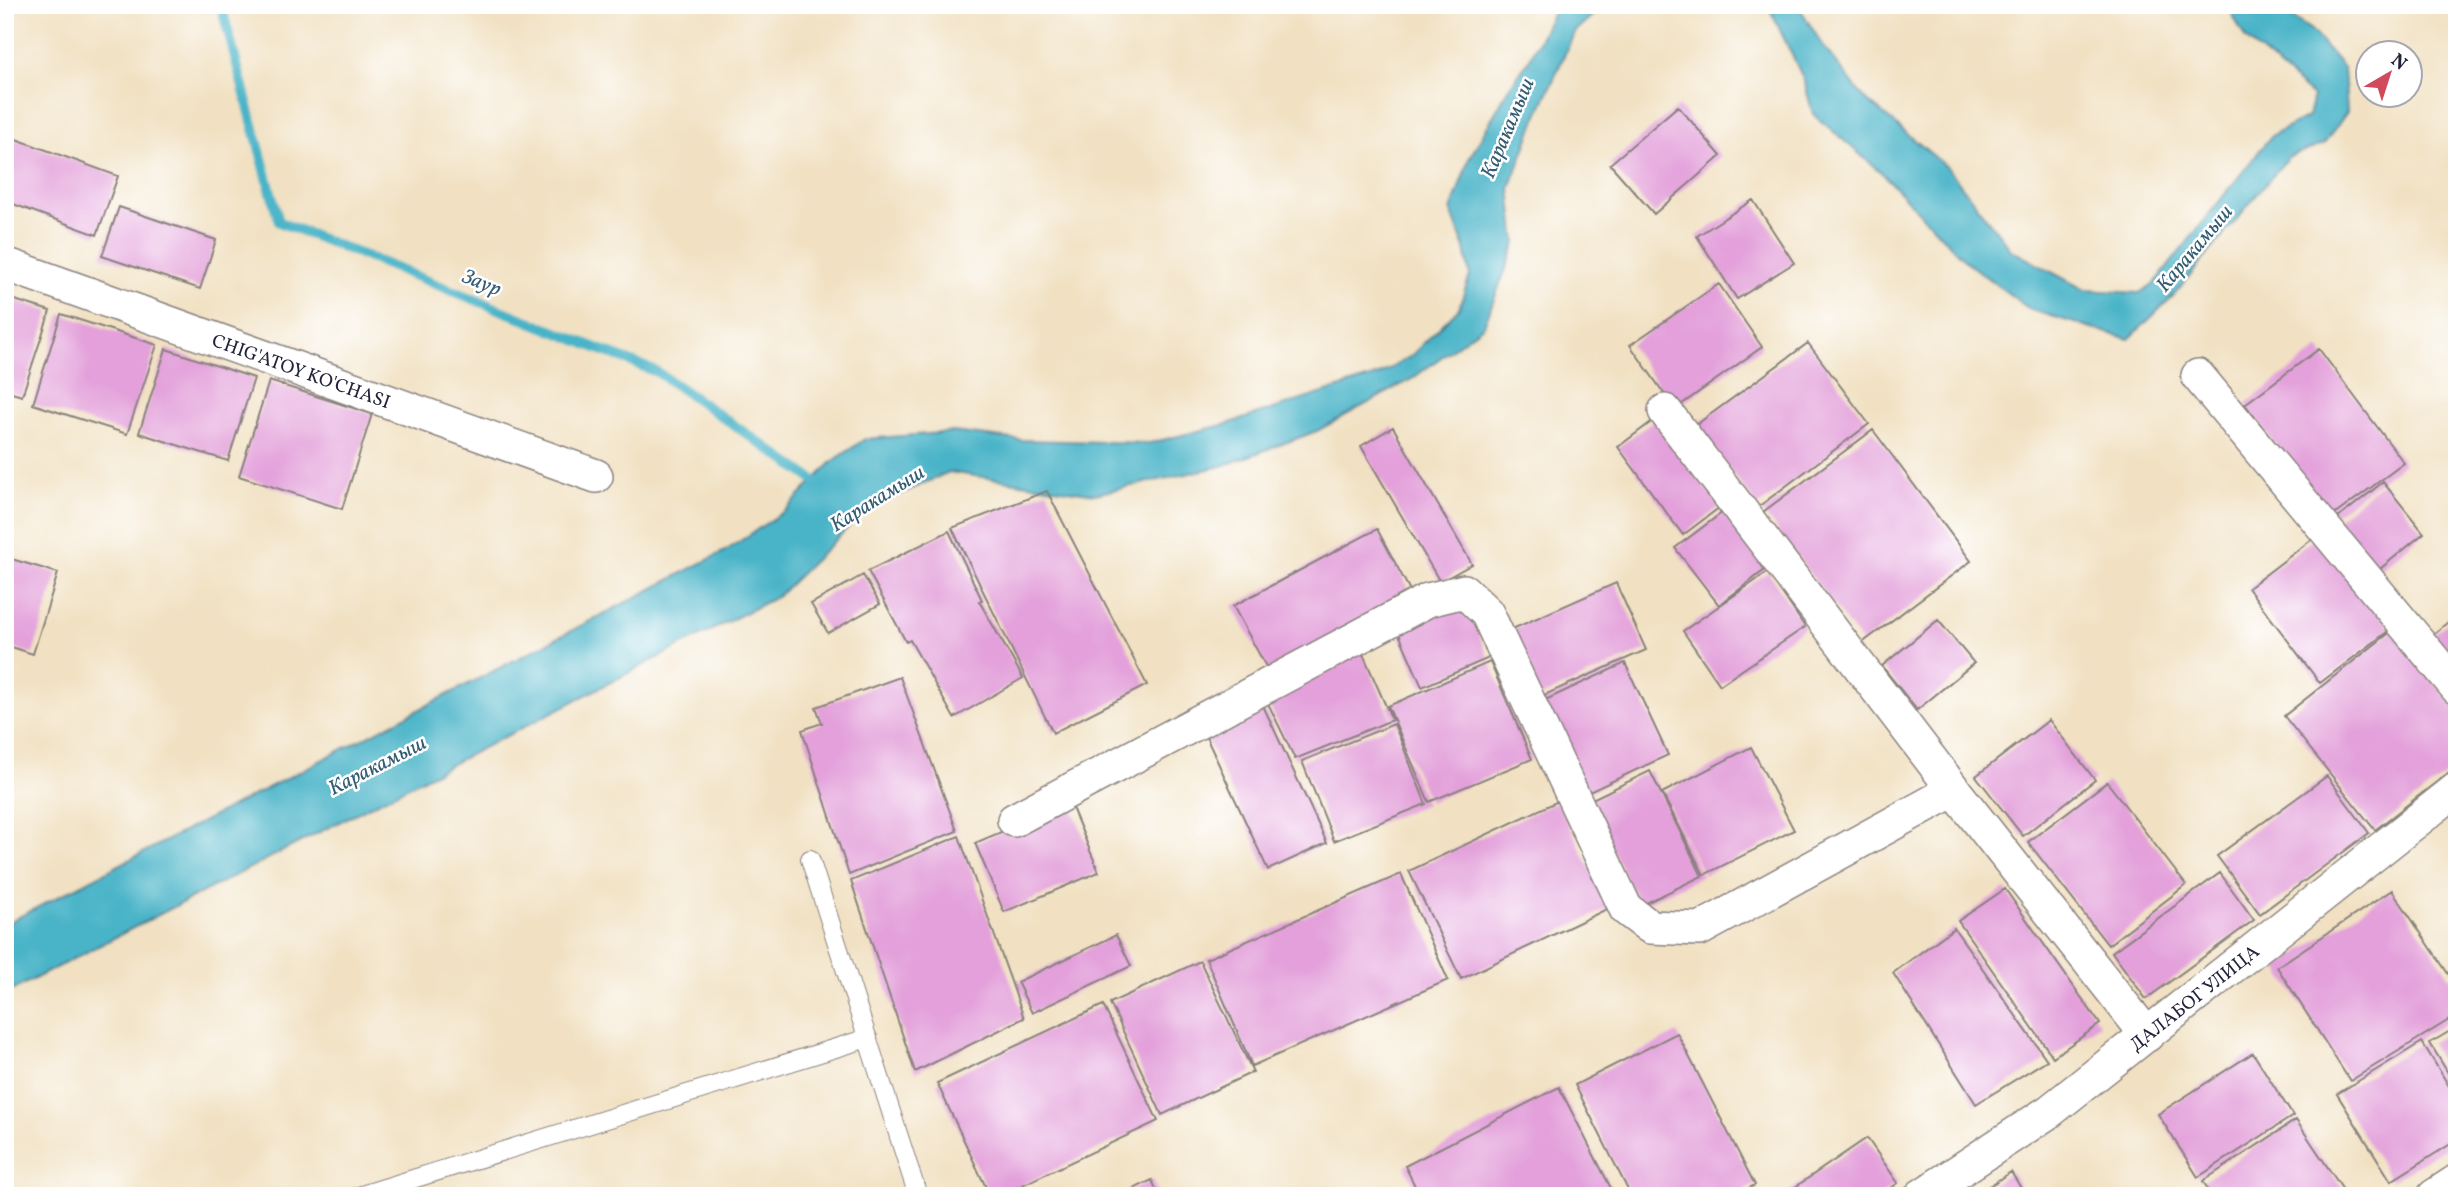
<svg xmlns="http://www.w3.org/2000/svg" width="2462" height="1201" font-family="Vollkorn,serif">
<style>
.water{fill:#4ab4c8;stroke:#366b82;stroke-width:2}
.lines{fill:none;stroke-linecap:round;stroke-linejoin:round}
.stream{stroke:#4ab4c8;stroke-width:10}
.building{fill:#e3a0da}
.lane-casing{stroke:#8a827e;stroke-width:20}
.street-casing{stroke:#8a827e;stroke-width:36}
.lane{stroke:#fff;stroke-width:18}
.street{stroke:#fff;stroke-width:33}
.labels{text-anchor:middle;stroke-width:5;stroke-linejoin:round;paint-order:stroke}
.street-label{font-size:19px;fill:#22223b;stroke:#fff}
.water-label{font-size:21px;font-style:italic;fill:#325c73;stroke:#fff}
</style>
<rect width="100%" height="100%" fill="#fff"/>
<filter id="ink" filterUnits="userSpaceOnUse"><feTurbulence type="fractalNoise" baseFrequency=".0143" numOctaves="2"/><feDisplacementMap in="SourceGraphic" scale="14" xChannelSelector="R" yChannelSelector="G"/><feConvolveMatrix kernelMatrix="1 2 1 2 8 2 1 2 1" color-interpolation-filters="sRGB"/></filter>
<filter id="wash" filterUnits="userSpaceOnUse"><feTurbulence type="fractalNoise" baseFrequency=".00686" numOctaves="4" result="noise"/><feDisplacementMap in="SourceGraphic" scale="28" xChannelSelector="R" yChannelSelector="G"/><feGaussianBlur stdDeviation="1.57" result="paint"/><feColorMatrix in="noise" values="0 0 0 0 0 0 0 0 0 0 0 0 0 0 0 0 0 1.4 0 .05"/><feComposite in="paint" operator="in"/></filter>
<g filter="url(#wash)">
<rect width="100%" height="100%" fill="#f1e1c2"/>
<path class="water" d="M 1560,5 L 1604,5 L 1575,31 L 1536,119 L 1510,188 L 1516,243 L 1484,325 L 1412,379 L 1317,431 L 1222,466 L 1095,494 L 949,472 L 867,509 L 778,596 L 5,994 L 5,924 L 727,550 L 786,510 L 832,462 L 865,439 L 953,432 L 1021,440 L 1150,443 L 1227,424 L 1379,375 L 1411,356 L 1459,308 L 1470,275 L 1465,249 L 1451,211 L 1469,159 L 1509,88 L 1530,58 L 1552,14 Z
M 1768,5 L 1798,5 L 1821,43 L 1864,98 L 1948,168 L 2011,250 L 2085,290 L 2139,293 L 2155,283 L 2271,136 L 2308,117 L 2313,96 L 2246,39 L 2227,5 L 2274,5 L 2311,30 L 2344,69 L 2347,112 L 2324,144 L 2288,157 L 2175,294 L 2129,339 L 2031,310 L 1966,262 L 1883,174 L 1813,114 L 1803,78 Z"/>
<g class="lines">
<path class="stream" d="M 221,5 L 279,222 L 657,372 L 824,487"/>
</g>
<g id="blocks">
<path class="building" d="M 1678,106 L 1721,156 L 1654,214 L 1610,164 Z
M 5,135 L 118,176 L 97,235 L 5,201 Z
M 1753,200 L 1794,263 L 1737,299 L 1697,236 Z
M 119,207 L 216,240 L 200,289 L 102,256 Z
M 1719,284 L 1762,347 L 1675,409 L 1630,345 Z
M 5,297 L 50,311 L 22,396 L 5,391 Z
M 61,314 L 157,345 L 127,434 L 33,404 Z
M 1808,343 L 1869,424 L 1758,507 L 1696,425 Z
M 166,349 L 254,378 L 228,461 L 139,433 Z
M 2319,349 L 2404,463 L 2330,518 L 2245,404 Z
M 269,381 L 372,414 L 342,509 L 239,476 Z
M 1654,420 L 1720,507 L 1683,535 L 1618,447 Z
M 1393,427 L 1472,564 L 1440,582 L 1361,446 Z
M 1873,430 L 1971,561 L 1862,643 L 1763,512 Z
M 2383,482 L 2424,533 L 2375,573 L 2333,522 Z
M 1047,491 L 1147,685 L 1053,733 L 952,528 Z
M 1723,512 L 1766,569 L 1719,605 L 1675,548 Z
M 1377,529 L 1414,598 L 1270,674 L 1233,606 Z
M 949,531 L 982,600 L 979,601 L 1023,678 L 954,718 L 910,640 L 906,642 L 868,571 Z
M 2319,534 L 2391,629 L 2320,683 L 2248,588 Z
M 5,557 L 58,573 L 33,654 L 5,645 Z
M 1768,572 L 1805,627 L 1720,685 L 1683,631 Z
M 863,575 L 880,604 L 828,633 L 811,604 Z
M 1616,583 L 1646,650 L 1540,697 L 1510,630 Z
M 1463,598 L 1489,658 L 1422,687 L 1396,627 Z
M 2457,615 L 2457,668 L 2428,638 Z
M 1938,620 L 1974,663 L 1917,710 L 1882,666 Z
M 2393,630 L 2457,711 L 2457,766 L 2375,830 L 2284,716 Z
M 1360,647 L 1392,720 L 1295,759 L 1263,693 Z
M 1490,662 L 1532,759 L 1429,802 L 1388,706 Z
M 1625,663 L 1668,755 L 1585,794 L 1541,702 Z
M 900,677 L 957,831 L 849,875 L 802,730 L 822,723 L 816,707 Z
M 1259,697 L 1327,843 L 1268,870 L 1200,724 Z
M 2049,720 L 2095,780 L 2023,836 L 1976,776 Z
M 1394,724 L 1426,804 L 1334,841 L 1302,761 Z
M 1751,747 L 1794,830 L 1704,875 L 1662,793 Z
M 1650,771 L 1702,876 L 1640,906 L 1588,801 Z
M 2327,776 L 2369,833 L 2260,914 L 2217,856 Z
M 2107,782 L 2186,885 L 2108,945 L 2028,842 Z
M 1558,801 L 1609,908 L 1461,979 L 1409,871 Z
M 1070,803 L 1099,872 L 1004,912 L 975,843 Z
M 959,836 L 1024,1018 L 915,1072 L 851,881 Z
M 2220,873 L 2254,920 L 2146,999 L 2112,952 Z
M 1401,874 L 1448,980 L 1252,1066 L 1206,959 Z
M 2005,889 L 2100,1024 L 2053,1057 L 1958,921 Z
M 2392,890 L 2457,987 L 2457,1015 L 2350,1081 L 2277,967 Z
M 1954,928 L 2047,1060 L 1976,1104 L 1893,973 Z
M 1116,935 L 1131,966 L 1032,1013 L 1017,982 Z
M 1200,961 L 1253,1072 L 1162,1115 L 1110,1003 Z
M 1103,1005 L 1158,1121 L 999,1196 L 990,1196 L 937,1083 Z
M 2457,1027 L 2457,1088 L 2430,1043 Z
M 1677,1033 L 1755,1185 L 1734,1196 L 1631,1196 L 1575,1085 Z
M 2422,1042 L 2457,1099 L 2457,1140 L 2391,1181 L 2337,1094 Z
M 2253,1053 L 2293,1116 L 2198,1177 L 2158,1114 Z
M 1559,1087 L 1615,1196 L 1420,1196 L 1405,1166 Z
M 2296,1120 L 2347,1196 L 2212,1196 L 2203,1181 Z
M 1867,1138 L 1898,1183 L 1880,1196 L 1782,1196 Z
M 2011,1172 L 2026,1196 L 1974,1196 Z
M 1152,1180 L 1159,1196 L 1119,1196 Z"/>
</g>
</g>
<g filter="url(#ink)">
<use href="#blocks" fill-opacity="0" stroke="#8a827e" stroke-width="2"/>
<g class="lines">
<defs>
<path id="lane" d="M 810,859 L 918,1196
M 358,1196 L 868,1038"/>
<g id="street">
<path id="s1" d="M 5,264 L 596,476"/>
<path d="M 2198,376 L 2457,688"/>
<path d="M 1665,411 L 1954,790 L 2147,1035"/>
<path d="M 1014,820 L 1428,600 L 1464,591 L 1487,613 L 1626,909 L 1650,927 L 1700,929 L 1954,790"/>
<path id="s2" d="M 1921,1196 L 2050,1111 L 2457,789"/>
<path d="M 2434,1196 L 2457,1181"/>
</g>
</defs>
<use href="#lane" class="lane-casing"/>
<use href="#street" class="street-casing"/>
<use href="#lane" class="lane"/>
<use href="#street" class="street"/>
</g>
</g>
<g class="labels">
<g class="street-label">
<text dy="7" stroke="none"><textPath href="#s1" startOffset="315">CHIG'ATOY KO'CHASI</textPath></text>
<text dy="7" stroke="none"><textPath href="#s2" startOffset="338">ДАЛАБОГ УЛИЦА</textPath></text>
</g>
<g class="water-label">
<text transform="translate(1507 128) rotate(-67)" y="7">Каракамыш</text>
<text transform="translate(2194 248) rotate(-50)" y="7">Каракамыш</text>
<text transform="translate(482 282) rotate(22)" y="7">Заур</text>
<text transform="translate(877 498) rotate(-32)" y="7">Каракамыш</text>
<text transform="translate(377 765) rotate(-27)" y="7">Каракамыш</text>
</g>
</g>
<rect width="2462" height="1201" fill="none" stroke="#fff" stroke-width="28"/>
<g transform="translate(2389 74) rotate(39)"><circle r="33" fill="#ffffff" stroke="#a7a7b1" stroke-width="2"/>
<path d="M0-5L12 26L0 18L-12 26Z" fill="#d1495b"/>
<text y="-10" font-size="19" font-weight="bold" text-anchor="middle" fill="#22223b">N</text>
</g>
</svg>
